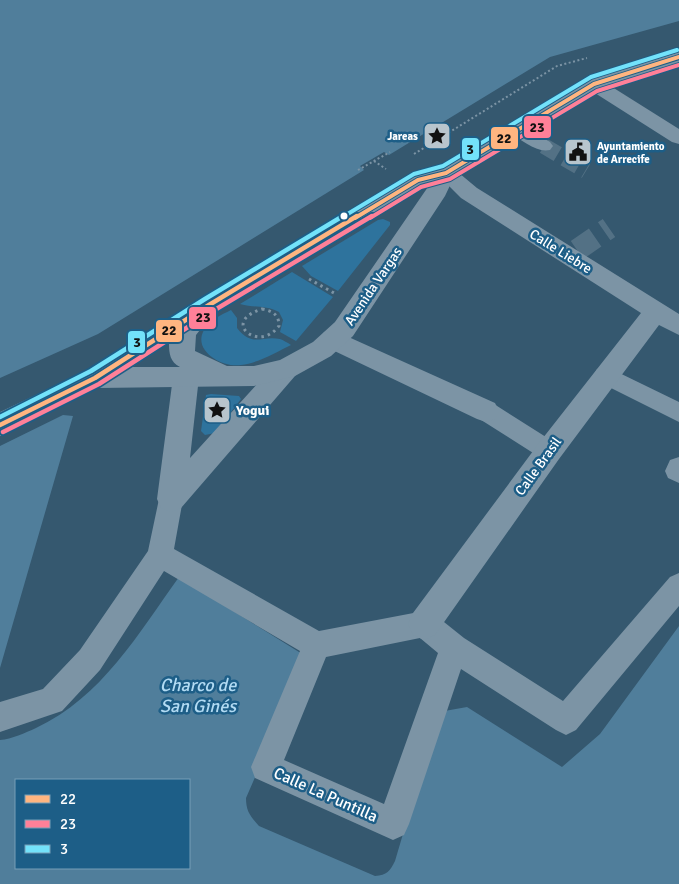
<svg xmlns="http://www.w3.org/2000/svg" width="679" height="884" font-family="Signika,sans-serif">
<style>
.green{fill:#2e739d}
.water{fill:#507e9b;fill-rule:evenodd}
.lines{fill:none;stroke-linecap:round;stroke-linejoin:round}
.pedestrian-tunnel-far1{stroke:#537185;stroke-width:16;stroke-dasharray:16 8;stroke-linecap:butt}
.pedestrian-tunnel{stroke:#537185;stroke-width:22;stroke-dasharray:22 11;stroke-linecap:butt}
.path-far1{stroke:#7c94a5;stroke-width:2;stroke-dasharray:2 2.5;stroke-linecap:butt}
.path{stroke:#7c94a5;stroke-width:3;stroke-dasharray:2.5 4;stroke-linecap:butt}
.pedestrian{fill:#7c94a5;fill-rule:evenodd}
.minor{fill:#7c94a5;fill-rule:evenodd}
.tertiary{fill:#7c94a5;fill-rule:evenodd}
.bus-1-far1-casing{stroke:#1d5e87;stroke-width:6}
.bus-1-casing{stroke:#1d5e87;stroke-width:8}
.bus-2-far1-casing{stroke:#1d5e87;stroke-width:6}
.bus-2-casing{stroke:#1d5e87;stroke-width:8}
.bus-3-far1-casing{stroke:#1d5e87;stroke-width:6}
.bus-3-casing{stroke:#1d5e87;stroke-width:8}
.bus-1-far1{stroke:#ffb580;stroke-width:4}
.bus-1{stroke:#ffb580;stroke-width:4.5}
.bus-2-far1{stroke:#ff8098;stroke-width:4}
.bus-2{stroke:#ff8098;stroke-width:4.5}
.bus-3-far1{stroke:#73e2fa;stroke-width:4}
.bus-3{stroke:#73e2fa;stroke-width:4.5}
.bus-dot{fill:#fff;stroke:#1d5e87;stroke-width:2}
.labels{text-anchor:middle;stroke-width:5;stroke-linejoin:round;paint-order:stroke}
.far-poi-label{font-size:11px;font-weight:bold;fill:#fff;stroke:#1d5e87;text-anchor:end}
.street-label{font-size:14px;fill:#fff;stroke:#1d5e87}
.poi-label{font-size:14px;font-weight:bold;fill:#fff;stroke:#1d5e87;text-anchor:start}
.near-street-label{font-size:16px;fill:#fff;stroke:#1d5e87}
.near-water-label{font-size:18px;font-style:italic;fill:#b2dbf3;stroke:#1d5e87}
.line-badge{stroke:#1d5e87;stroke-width:2}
.pale-badge-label{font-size:14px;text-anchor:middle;font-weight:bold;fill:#111}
</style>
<rect width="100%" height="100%" fill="#35586f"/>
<path class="green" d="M 383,219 L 390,222 L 390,225 L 338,291 L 311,276 L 302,266 L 378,220 Z
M 292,272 L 333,297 L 296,341 L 280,332 L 283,320 L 279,312 C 266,305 254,308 240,304 Z
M 231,310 L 237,318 L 237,328 C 253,348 261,335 280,339 C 283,340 288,343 291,345 C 275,353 258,363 241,365 C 223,368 192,351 204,330 C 209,320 221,315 231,310 Z
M 211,394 L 239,396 L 241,399 L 215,433 L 205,435 L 201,431 L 206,395 Z"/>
<path class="water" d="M 0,0 L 679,0 L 679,21 L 550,57 L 389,155 L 384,152 L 360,166 L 364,170 L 98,334 L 0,378 Z
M 63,415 L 73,416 L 0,668 L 0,446 Z
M 179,577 L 307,657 L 246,798 C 246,811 250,816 259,826 L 375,876 C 387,875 390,871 395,861 L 439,712 L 467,707 L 562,767 L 600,734 L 679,626 L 679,884 L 0,884 L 0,740 C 12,739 25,733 36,728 C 102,697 138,634 179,577 ZM 16,780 L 189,780 L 189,868 L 16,868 Z"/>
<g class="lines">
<path class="pedestrian-tunnel-far1" d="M 544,146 L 586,171"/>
<path class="pedestrian-tunnel" d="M 577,250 L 609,228"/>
<path class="path-far1" d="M 414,154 L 557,66 L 587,58
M 374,161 L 386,169
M 358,170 L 390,152"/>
<path class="path" d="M 309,279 L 334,293
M 262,309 C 272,311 279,314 279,326 C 276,329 273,333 270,334 C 252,345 224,321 262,309 Z"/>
<path class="pedestrian" d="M 516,124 L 522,125 L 550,142 L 553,146 L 550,150 C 536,153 522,140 510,133 L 507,129 L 510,125 Z
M 605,366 L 679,402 L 679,422 L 597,381 L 594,375 L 597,369 Z
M 486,402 L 494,404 L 557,444 L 561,451 L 557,458 L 549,461 L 541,458 L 478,418 L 474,411 L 478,404 Z
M 679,457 L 679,483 L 668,478 L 665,471 L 670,460 Z
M 171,488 L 180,491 L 183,499 L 174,549 L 319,631 L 424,611 L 434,614 L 464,638 L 563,701 L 670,577 L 679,573 L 679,606 L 576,730 L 566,735 L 556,730 L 461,669 L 409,824 L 404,835 L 393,840 L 255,778 L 251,767 L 300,651 L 164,571 L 100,670 L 62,711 L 0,732 L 0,702 L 43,689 L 80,650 L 148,551 L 159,499 L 162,491 ZM 420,638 L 438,653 L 384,804 L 284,760 L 326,657 Z"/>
<path class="minor" d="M 594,78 L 601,80 L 679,129 L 679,144 L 672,142 L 587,88 L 585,84 L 587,80 Z
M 446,166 L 453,168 L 477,188 L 679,314 L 679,335 L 659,325 L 559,459 L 435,635 L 424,640 L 413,635 L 408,624 L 413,613 L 539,443 L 641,313 L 461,198 L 436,173 L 439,168 Z
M 333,330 L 495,403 L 499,411 L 495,419 L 486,422 L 477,419 L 324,346 L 321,339 L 324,332 Z
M 286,359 L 295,362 L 299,369 L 295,376 L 181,508 L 171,512 L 161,508 L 157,499 L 173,377 L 177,370 L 186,367 L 195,370 L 199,377 L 190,458 L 277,362 Z"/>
<path class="tertiary" d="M 679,52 L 679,63 L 601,88 L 454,177 L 445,196 L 353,336 L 331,356 L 295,376 L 254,386 L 98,388 L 0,436 L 0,412 L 86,371 L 200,299 L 411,175 L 439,168 L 587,80 ZM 430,184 L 335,322 L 313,342 L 280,360 L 254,366 L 227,366 L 195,351 L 196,335 L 211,316 ZM 169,343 C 169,354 170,362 180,367 L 132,367 Z"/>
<defs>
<path id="bus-1-far1" d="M 355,218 L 418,180 L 446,173 L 594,84 L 679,57"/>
<path id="bus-1" d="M 0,425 L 95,378 L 209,305 L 357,216"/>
<path id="bus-2-far1" d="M 370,218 L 421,187 L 450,179 L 597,91 L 679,65"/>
<path id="bus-2" d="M 3,432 L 99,384 L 213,311 L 372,216"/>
<path id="bus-3-far1" d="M 341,218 L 414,174 L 443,166 L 591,77 L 677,50"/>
<path id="bus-3" d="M 0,417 L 91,371 L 205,299 L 343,216"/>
</defs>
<use href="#bus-1-far1" class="bus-1-far1-casing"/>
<use href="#bus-1" class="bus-1-casing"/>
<use href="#bus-2-far1" class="bus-2-far1-casing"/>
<use href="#bus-2" class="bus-2-casing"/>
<use href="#bus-3-far1" class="bus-3-far1-casing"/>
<use href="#bus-3" class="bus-3-casing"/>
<use href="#bus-1-far1" class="bus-1-far1"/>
<use href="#bus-1" class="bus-1"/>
<use href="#bus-2-far1" class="bus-2-far1"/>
<use href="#bus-2" class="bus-2"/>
<use href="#bus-3-far1" class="bus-3-far1"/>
<use href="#bus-3" class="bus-3"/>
</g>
<defs>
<symbol id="sight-square" viewBox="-11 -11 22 22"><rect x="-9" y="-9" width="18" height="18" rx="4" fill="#b8c5cd" stroke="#1d5e87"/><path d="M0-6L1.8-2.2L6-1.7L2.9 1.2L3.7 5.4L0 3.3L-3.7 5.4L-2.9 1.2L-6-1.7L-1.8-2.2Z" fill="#111"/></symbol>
<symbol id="civic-square" viewBox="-11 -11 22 22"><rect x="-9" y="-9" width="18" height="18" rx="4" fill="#b8c5cd" stroke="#1d5e87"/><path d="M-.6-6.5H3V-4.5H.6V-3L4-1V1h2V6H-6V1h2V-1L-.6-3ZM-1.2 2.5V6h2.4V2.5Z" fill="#111"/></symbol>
</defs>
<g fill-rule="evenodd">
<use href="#sight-square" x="421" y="120" width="32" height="32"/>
<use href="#civic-square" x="562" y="136" width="32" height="32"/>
<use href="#sight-square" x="201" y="394" width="32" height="32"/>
</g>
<circle class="bus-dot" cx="344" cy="216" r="4.5"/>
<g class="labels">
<g class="far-poi-label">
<text x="418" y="140">Jareas</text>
<text x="597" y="150" text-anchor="start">Ayuntamiento<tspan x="597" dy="13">de Arrecife</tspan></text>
</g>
<g class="street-label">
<text transform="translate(561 251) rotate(32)" y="5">Calle Liebre</text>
<text transform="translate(373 286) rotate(-56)" y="5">Avenida Vargas</text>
<text transform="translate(538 466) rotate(-54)" y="5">Calle Brasil</text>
</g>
<g class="poi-label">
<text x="236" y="415">Yogui</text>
</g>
<g class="near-street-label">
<text transform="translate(326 794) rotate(24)" y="6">Calle La Puntilla</text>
</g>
<g class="near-water-label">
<text x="198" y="691">Charco de<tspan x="198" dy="21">San Ginés</tspan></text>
</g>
</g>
<g class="line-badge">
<rect x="523" y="115" width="29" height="24" rx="5" fill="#ff8098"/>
<rect x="490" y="126" width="29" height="24" rx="5" fill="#ffb580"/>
<rect x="461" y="137" width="19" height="24" rx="5" fill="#73e2fa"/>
<rect x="188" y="306" width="29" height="24" rx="5" fill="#ff8098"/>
<rect x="155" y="319" width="28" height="24" rx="5" fill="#ffb580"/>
<rect x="127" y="330" width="19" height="24" rx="5" fill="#73e2fa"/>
</g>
<g class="pale-badge-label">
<text x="537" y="132">23</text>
<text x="504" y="143">22</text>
<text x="470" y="154">3</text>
<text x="203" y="322">23</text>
<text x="169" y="335">22</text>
<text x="137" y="347">3</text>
</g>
<rect x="15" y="779" width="175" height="90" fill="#1d5e87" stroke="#779eb7"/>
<rect x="25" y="795" width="25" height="8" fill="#ffb580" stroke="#779eb7"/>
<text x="60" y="804" font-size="15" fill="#ffffff">22</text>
<rect x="25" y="820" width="25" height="8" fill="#ff8098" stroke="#779eb7"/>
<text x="60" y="829" font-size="15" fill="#ffffff">23</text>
<rect x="25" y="845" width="25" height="8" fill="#73e2fa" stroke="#779eb7"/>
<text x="60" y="854" font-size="15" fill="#ffffff">3</text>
</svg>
